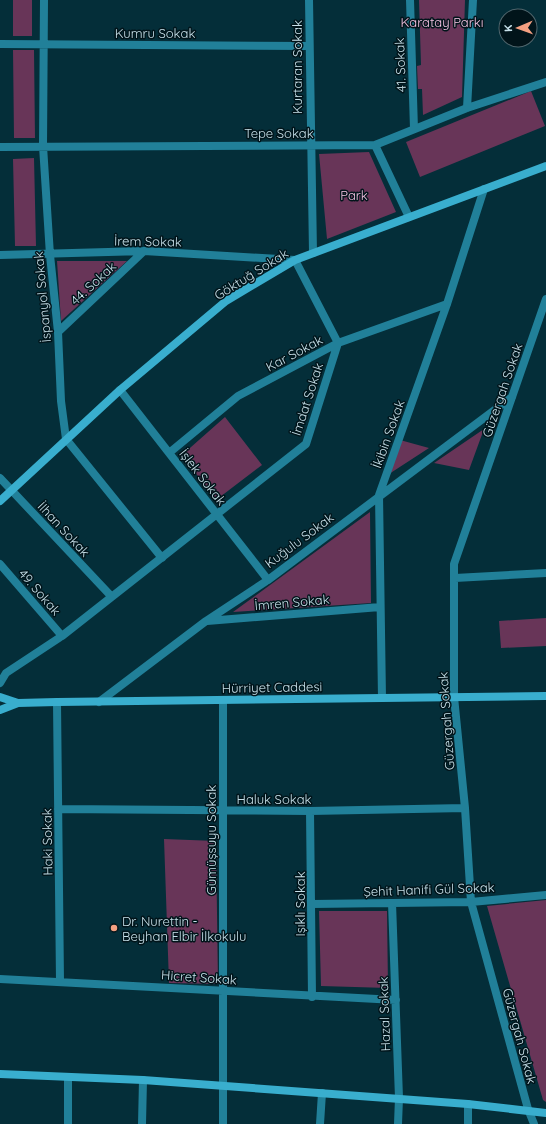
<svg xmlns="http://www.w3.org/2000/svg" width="546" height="1124" font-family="Quicksand,sans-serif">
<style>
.green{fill:#683558}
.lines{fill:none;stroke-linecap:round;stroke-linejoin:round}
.street{stroke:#218099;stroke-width:8}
.secondary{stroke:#39aece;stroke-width:8}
.poi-dot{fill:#f3a082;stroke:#01141a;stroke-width:1.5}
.labels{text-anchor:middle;stroke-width:3;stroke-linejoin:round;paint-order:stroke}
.park-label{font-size:13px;fill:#f6c4e4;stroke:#01141a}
.street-label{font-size:13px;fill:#c7e1ea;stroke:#01141a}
.poi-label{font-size:13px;fill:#c7e1ea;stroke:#01141a;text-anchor:start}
</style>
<rect width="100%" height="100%" fill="#042e39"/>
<path class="green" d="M 13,0 L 32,0 L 32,36 L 13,36 Z
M 419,0 L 465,0 L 462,97 L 423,115 L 422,89 L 418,89 L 417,66 L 421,65 Z
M 13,50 L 34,50 L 35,138 L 14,138 Z
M 531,91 L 545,126 L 420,177 L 406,142 Z
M 369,152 L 396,212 L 327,239 L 319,154 Z
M 34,158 L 36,246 L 15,246 L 13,159 Z
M 57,261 L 127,261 L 61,321 Z
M 225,417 L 262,465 L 216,500 L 182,455 Z
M 484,429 L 469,470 L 434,463 Z
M 400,440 L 429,448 L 389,474 Z
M 370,512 L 371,603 L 233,612 Z
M 546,618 L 546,646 L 501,648 L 499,621 Z
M 164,839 L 216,841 L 218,984 L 169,983 Z
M 546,900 L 546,1102 L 543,1100 L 487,906 Z
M 319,911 L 387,911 L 388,988 L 321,986 Z"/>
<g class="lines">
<path class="street" d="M 44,0 L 43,146 L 50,255 L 58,332 L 61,401 L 66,439 L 162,558
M 309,0 L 313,253
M 410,0 L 414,129
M 0,44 L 309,46
M 467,108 L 473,0
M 375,145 L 409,217
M 0,147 L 375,145 L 467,108 L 546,82
M 0,255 L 144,251 L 295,260 L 338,343 L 306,444 L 62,636 L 6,673 L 0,683
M 58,332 L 144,251
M 120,390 L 268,580
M 169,453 L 238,396 L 338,343 L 447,304
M 0,478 L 111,596
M 0,564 L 62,636
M 455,578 L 546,573
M 207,621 L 380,607
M 382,698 L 379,495 L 447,304 L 484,189
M 57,702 L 60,981
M 99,702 L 206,621 L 268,580 L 512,397
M 58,809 L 310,811 L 465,808
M 310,811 L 312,997
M 392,903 L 399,1098 L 398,1124
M 312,904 L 471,902 L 546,895
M 0,979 L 396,1000
M 68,1124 L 68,1078
M 142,1124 L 143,1080
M 223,1124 L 223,700
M 320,1124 L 322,1093
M 468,1124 L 468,1104
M 534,1124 L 528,1109 L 471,902 L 465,808 L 454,697 L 454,564 L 546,299"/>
<path class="secondary" d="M 0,501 L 120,390 L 226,301 L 295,260 L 546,166
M 0,697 L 18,703
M 0,710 L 18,703 L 57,702 L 546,696
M 0,1074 L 143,1080 L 468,1104 L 546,1113"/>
</g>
<circle class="poi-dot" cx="114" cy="928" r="4"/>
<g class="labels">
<g class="park-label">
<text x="442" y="27">Karatay Parkı</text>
<text x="354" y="200">Park</text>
</g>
<g class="street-label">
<text x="155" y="38">Kumru Sokak</text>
<text transform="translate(400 65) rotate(-92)" y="5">41. Sokak</text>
<text transform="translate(297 67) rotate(-90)" y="5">Kurtaran Sokak</text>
<text x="279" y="138">Tepe Sokak</text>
<text transform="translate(148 241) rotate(1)" y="5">İrem Sokak</text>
<text transform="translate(251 274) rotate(-32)" y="5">Göktuğ Sokak</text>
<text transform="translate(93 283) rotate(-43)" y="5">44. Sokak</text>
<text transform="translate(42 297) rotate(-95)" y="5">İspanyol Sokak</text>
<text transform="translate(294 353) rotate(-28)" y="5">Kar Sokak</text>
<text transform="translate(502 390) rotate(-71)" y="5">Güzergah Sokak</text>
<text transform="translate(307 399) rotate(-72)" y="5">İmdat Sokak</text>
<text transform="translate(388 434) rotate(-70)" y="5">İkibin Sokak</text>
<text transform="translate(203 477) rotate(52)" y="5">İşlek Sokak</text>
<text transform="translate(64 529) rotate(47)" y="5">İlhan Sokak</text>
<text transform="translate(299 540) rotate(-37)" y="5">Kuğulu Sokak</text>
<text transform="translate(40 592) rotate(49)" y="5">49. Sokak</text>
<text transform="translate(292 602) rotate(-5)" y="5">İmren Sokak</text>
<text transform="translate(272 687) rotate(-1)" y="5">Hürriyet Caddesi</text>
<text transform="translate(446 721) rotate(-94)" y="5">Güzergah Sokak</text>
<text x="274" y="804">Haluk Sokak</text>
<text transform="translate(211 840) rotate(-90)" y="5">Gümüşsuyu Sokak</text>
<text transform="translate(47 842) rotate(-91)" y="5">Haki Sokak</text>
<text transform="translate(429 889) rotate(-2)" y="5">Şehit Hanifi Gül Sokak</text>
<text transform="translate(300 904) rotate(-90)" y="5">Işıklı Sokak</text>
<text transform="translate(199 977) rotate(4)" y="5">Hicret Sokak</text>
<text transform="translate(384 1014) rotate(-92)" y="5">Hazal Sokak</text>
<text transform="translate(520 1036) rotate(75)" y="5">Güzergah Sokak</text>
</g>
<g class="poi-label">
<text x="122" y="926">Dr. Nurettin -<tspan x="122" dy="15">Beyhan Elbir İlkokulu</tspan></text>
</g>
</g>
<g transform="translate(518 28) rotate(268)"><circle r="19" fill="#01141a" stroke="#50666d"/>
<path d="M0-3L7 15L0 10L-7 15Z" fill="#f3a082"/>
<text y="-6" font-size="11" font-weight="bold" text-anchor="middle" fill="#c7e1ea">K</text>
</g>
</svg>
